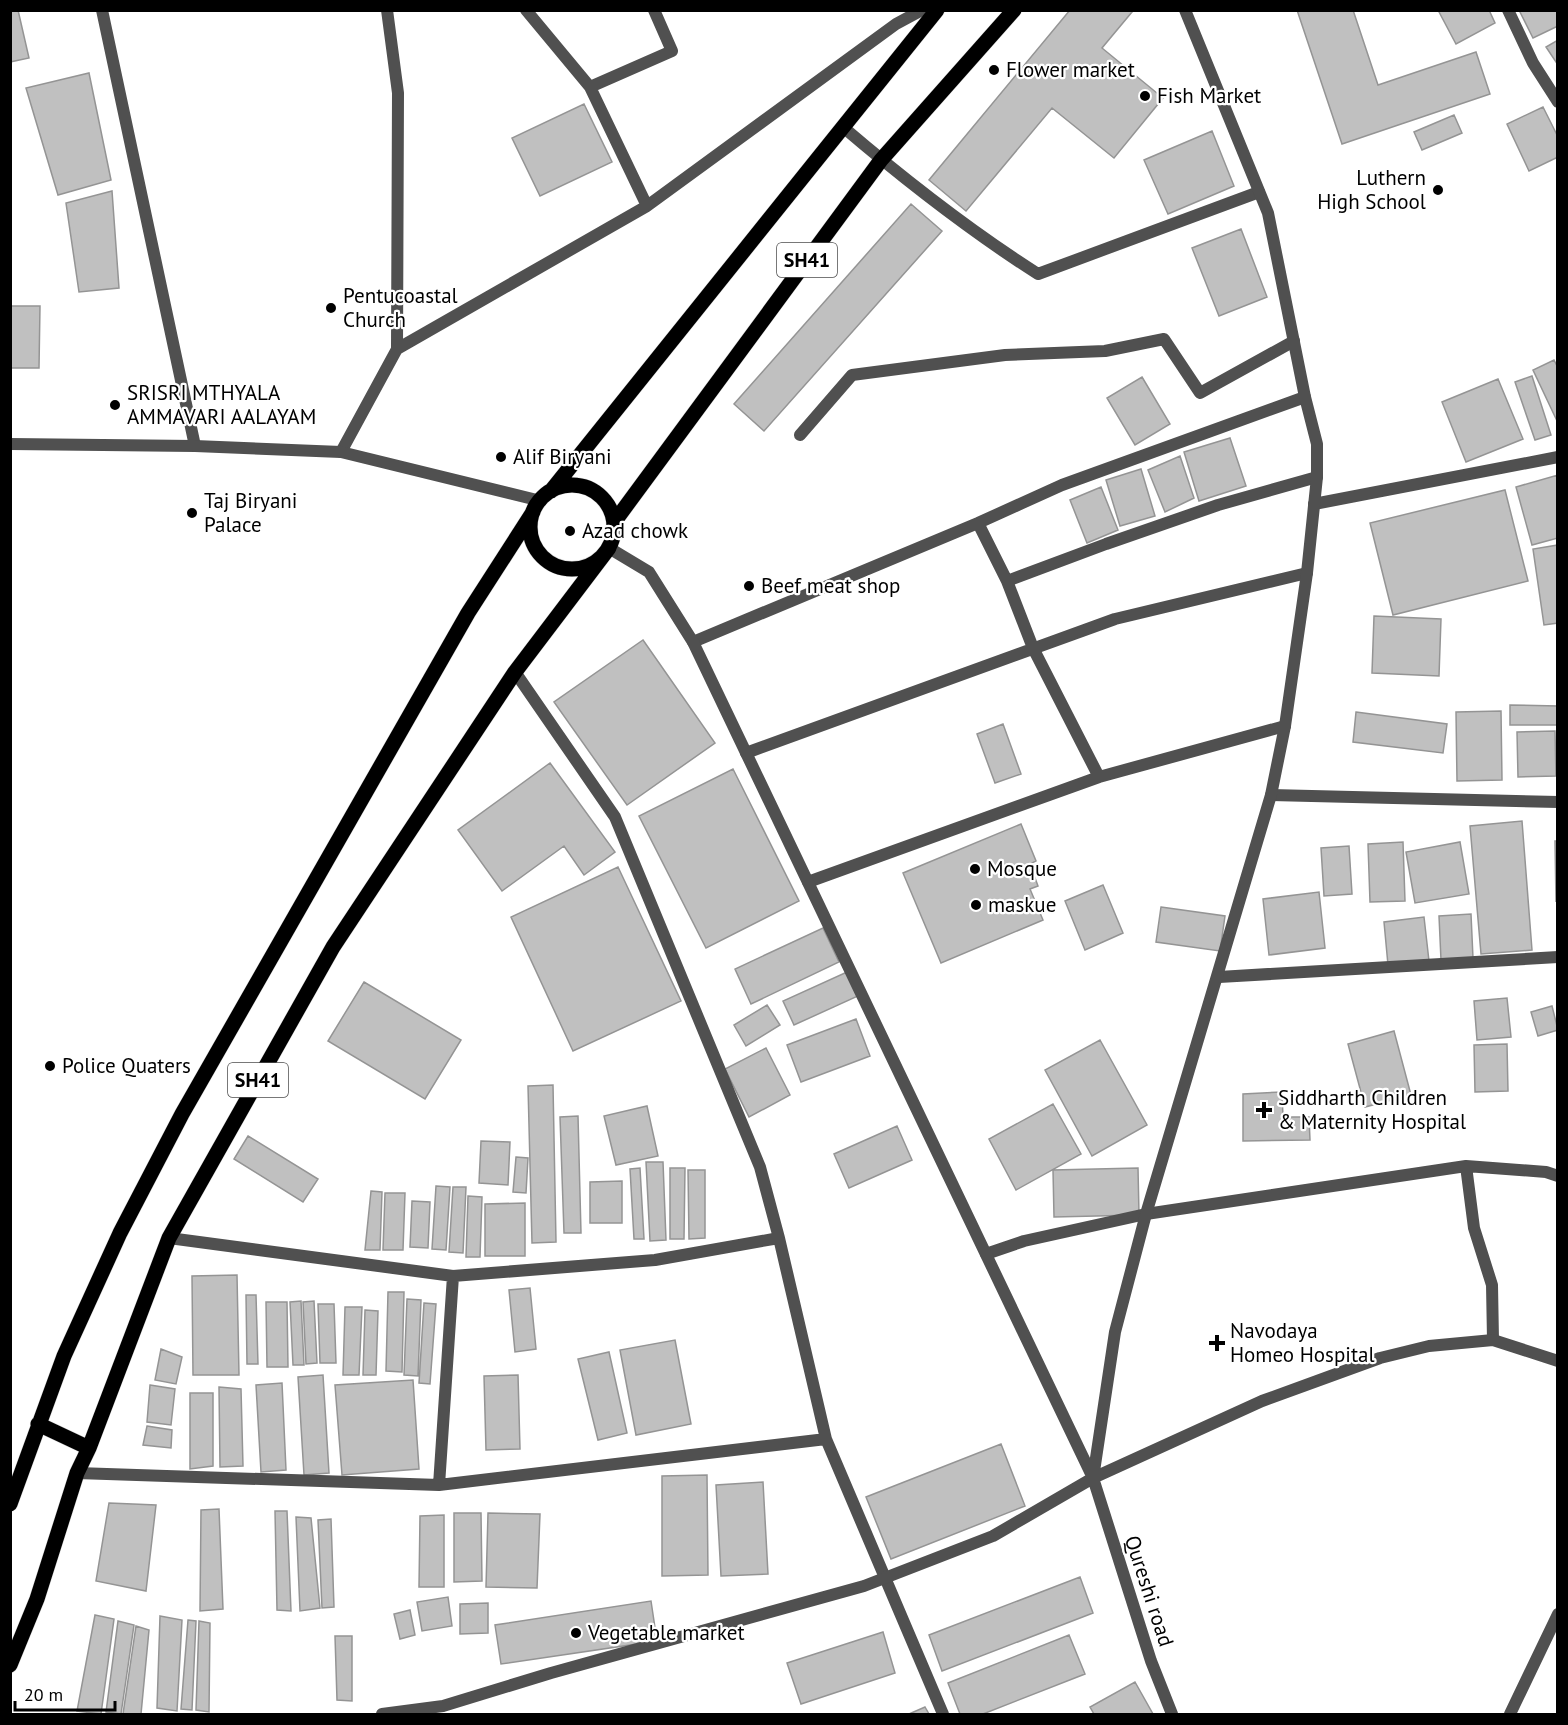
<svg xmlns="http://www.w3.org/2000/svg" width="1568" height="1725" font-family="'PT Sans',sans-serif">
<style>
.building{fill:#c0c0c0;stroke:#949494;stroke-width:1.5}
.lines{fill:none;stroke-linecap:round;stroke-linejoin:round}
.primary-casing{stroke:#dbdbdb;stroke-width:16}
.minor{stroke:#505050;stroke-width:12}
.tertiary{stroke:#505050;stroke-width:12}
.primary{stroke:#000;stroke-width:15}
.poi-dot{fill:#000;stroke:#fff;stroke-width:2}
.labels{text-anchor:middle;stroke-width:4.5;stroke-linejoin:round;paint-order:stroke}
.shield{fill:#fff;stroke:#4c4c4c;stroke-width:1.5}
.shield-label{font-size:20px;font-weight:bold;fill:#000}
.poi-label{font-size:21px;fill:#000;stroke:#fff;text-anchor:start}
.street-label{font-size:21px;fill:#000;stroke:#fff}
</style>
<rect width="100%" height="100%" fill="#fff"/>
<path class="building" d="M 10,10 L 18,10 L 29,58 L 10,62 Z
M 1070,10 L 1130,10 L 1132,12 L 1102,48 L 1163,98 L 1114,158 L 1052,108 L 966,211 L 929,180 Z
M 1297,10 L 1353,10 L 1378,85 L 1476,52 L 1490,94 L 1342,144 Z
M 1438,10 L 1489,10 L 1495,23 L 1456,44 Z
M 1519,10 L 1558,10 L 1558,26 L 1533,38 Z
M 1558,40 L 1558,65 L 1546,47 Z
M 89,73 L 111,180 L 58,195 L 26,88 Z
M 584,104 L 612,162 L 540,196 L 512,138 Z
M 1543,107 L 1558,137 L 1558,157 L 1529,171 L 1507,124 Z
M 1454,115 L 1462,133 L 1422,150 L 1414,132 Z
M 1212,131 L 1234,186 L 1168,214 L 1144,160 Z
M 112,191 L 119,288 L 79,292 L 66,203 Z
M 911,204 L 942,231 L 764,431 L 734,404 Z
M 1241,229 L 1267,297 L 1219,316 L 1192,248 Z
M 10,306 L 40,306 L 39,368 L 10,368 Z
M 1554,360 L 1558,368 L 1558,423 L 1533,370 Z
M 1532,376 L 1551,435 L 1535,440 L 1515,382 Z
M 1142,377 L 1170,424 L 1135,445 L 1107,398 Z
M 1498,379 L 1523,439 L 1466,462 L 1442,402 Z
M 1230,438 L 1246,486 L 1199,501 L 1184,452 Z
M 1180,456 L 1194,498 L 1165,512 L 1148,470 Z
M 1141,469 L 1155,516 L 1120,526 L 1106,480 Z
M 1558,475 L 1558,538 L 1532,545 L 1516,487 Z
M 1101,487 L 1118,530 L 1087,543 L 1070,500 Z
M 1505,490 L 1528,581 L 1393,615 L 1370,523 Z
M 1558,545 L 1558,623 L 1544,625 L 1533,549 Z
M 1374,616 L 1441,619 L 1439,676 L 1372,673 Z
M 643,640 L 715,743 L 627,805 L 554,702 Z
M 1510,705 L 1558,706 L 1558,725 L 1510,725 Z
M 1501,711 L 1502,780 L 1457,781 L 1456,712 Z
M 1356,712 L 1447,724 L 1443,753 L 1353,742 Z
M 1003,724 L 1021,774 L 995,783 L 977,734 Z
M 1555,731 L 1556,776 L 1518,777 L 1517,732 Z
M 550,763 L 615,852 L 584,875 L 564,846 L 502,891 L 458,830 Z
M 733,769 L 799,901 L 706,948 L 639,816 Z
M 1522,821 L 1532,950 L 1481,954 L 1470,826 Z
M 1021,824 L 1036,861 L 1030,864 L 1038,886 L 1030,889 L 1043,920 L 941,963 L 903,873 Z
M 1555,841 L 1558,841 L 1556,902 Z
M 1403,842 L 1405,901 L 1370,902 L 1368,844 Z
M 1460,842 L 1469,894 L 1415,903 L 1406,852 Z
M 1349,846 L 1352,894 L 1324,896 L 1321,848 Z
M 618,867 L 681,1001 L 573,1051 L 511,917 Z
M 1103,885 L 1123,933 L 1085,950 L 1065,901 Z
M 1319,892 L 1325,948 L 1269,955 L 1263,899 Z
M 1161,907 L 1225,916 L 1220,951 L 1156,942 Z
M 1471,914 L 1473,958 L 1441,960 L 1439,916 Z
M 1424,917 L 1429,961 L 1388,965 L 1384,922 Z
M 823,928 L 839,962 L 751,1004 L 735,969 Z
M 847,972 L 858,996 L 794,1025 L 783,1001 Z
M 364,982 L 461,1040 L 425,1099 L 328,1041 Z
M 1507,998 L 1511,1037 L 1477,1040 L 1474,1001 Z
M 767,1005 L 780,1025 L 746,1046 L 734,1025 Z
M 1552,1006 L 1558,1030 L 1538,1036 L 1531,1012 Z
M 856,1019 L 870,1056 L 801,1082 L 787,1045 Z
M 1394,1031 L 1411,1095 L 1365,1107 L 1348,1044 Z
M 1100,1040 L 1147,1125 L 1092,1156 L 1045,1070 Z
M 1507,1044 L 1508,1091 L 1475,1092 L 1474,1045 Z
M 766,1048 L 790,1095 L 749,1117 L 725,1069 Z
M 553,1085 L 556,1242 L 532,1243 L 528,1086 Z
M 1282,1092 L 1283,1117 L 1309,1117 L 1310,1140 L 1243,1141 L 1243,1094 Z
M 1053,1104 L 1081,1154 L 1016,1190 L 989,1139 Z
M 647,1106 L 658,1156 L 616,1165 L 604,1116 Z
M 578,1116 L 581,1233 L 564,1233 L 560,1117 Z
M 897,1126 L 912,1160 L 849,1188 L 834,1154 Z
M 248,1136 L 318,1179 L 303,1202 L 234,1159 Z
M 481,1141 L 510,1142 L 508,1185 L 479,1183 Z
M 516,1157 L 528,1158 L 526,1193 L 513,1192 Z
M 646,1162 L 663,1162 L 666,1240 L 650,1241 Z
M 640,1168 L 644,1239 L 634,1239 L 630,1169 Z
M 670,1168 L 685,1168 L 684,1239 L 670,1239 Z
M 1138,1168 L 1139,1215 L 1054,1217 L 1053,1170 Z
M 688,1170 L 705,1170 L 705,1238 L 689,1239 Z
M 622,1181 L 622,1223 L 590,1223 L 590,1182 Z
M 436,1186 L 450,1187 L 446,1250 L 432,1249 Z
M 453,1187 L 466,1187 L 463,1253 L 449,1252 Z
M 371,1191 L 382,1192 L 380,1250 L 365,1250 Z
M 385,1193 L 405,1193 L 403,1250 L 383,1250 Z
M 468,1196 L 482,1197 L 480,1257 L 466,1257 Z
M 412,1201 L 430,1202 L 428,1248 L 410,1247 Z
M 525,1203 L 525,1256 L 485,1256 L 485,1204 Z
M 237,1275 L 239,1375 L 193,1375 L 192,1276 Z
M 530,1288 L 536,1349 L 515,1352 L 509,1290 Z
M 388,1292 L 404,1292 L 402,1372 L 386,1371 Z
M 246,1295 L 256,1295 L 258,1364 L 247,1364 Z
M 407,1299 L 421,1300 L 418,1376 L 404,1375 Z
M 301,1301 L 304,1365 L 293,1365 L 290,1302 Z
M 314,1301 L 317,1363 L 306,1364 L 303,1302 Z
M 266,1302 L 287,1302 L 288,1367 L 267,1367 Z
M 424,1303 L 436,1304 L 430,1384 L 419,1383 Z
M 318,1304 L 334,1304 L 336,1363 L 320,1363 Z
M 345,1307 L 362,1307 L 359,1375 L 343,1375 Z
M 365,1310 L 378,1311 L 376,1375 L 363,1375 Z
M 675,1340 L 691,1424 L 636,1435 L 620,1350 Z
M 161,1349 L 182,1357 L 176,1384 L 155,1380 Z
M 609,1352 L 627,1433 L 598,1440 L 578,1359 Z
M 323,1375 L 329,1473 L 304,1475 L 298,1377 Z
M 518,1375 L 520,1449 L 486,1450 L 484,1376 Z
M 413,1380 L 419,1469 L 342,1475 L 335,1385 Z
M 282,1383 L 286,1470 L 261,1472 L 256,1385 Z
M 150,1385 L 175,1389 L 171,1425 L 147,1422 Z
M 219,1387 L 241,1389 L 243,1466 L 220,1467 Z
M 190,1393 L 213,1393 L 213,1466 L 190,1469 Z
M 147,1426 L 172,1430 L 171,1448 L 143,1445 Z
M 1001,1444 L 1025,1506 L 891,1559 L 866,1497 Z
M 707,1475 L 708,1575 L 662,1576 L 662,1476 Z
M 763,1482 L 768,1574 L 721,1576 L 716,1485 Z
M 109,1503 L 156,1505 L 146,1591 L 96,1581 Z
M 219,1509 L 223,1609 L 200,1611 L 201,1510 Z
M 275,1511 L 287,1511 L 291,1611 L 277,1610 Z
M 454,1513 L 481,1513 L 482,1581 L 454,1582 Z
M 488,1513 L 540,1514 L 537,1588 L 486,1587 Z
M 444,1515 L 444,1587 L 419,1587 L 420,1516 Z
M 296,1517 L 311,1518 L 320,1608 L 300,1611 Z
M 331,1519 L 334,1607 L 322,1608 L 318,1520 Z
M 1080,1577 L 1093,1613 L 942,1671 L 929,1635 Z
M 448,1597 L 452,1626 L 422,1631 L 417,1602 Z
M 651,1601 L 657,1641 L 501,1664 L 495,1625 Z
M 488,1603 L 488,1633 L 460,1634 L 460,1604 Z
M 410,1610 L 415,1635 L 400,1639 L 394,1614 Z
M 95,1615 L 114,1619 L 101,1714 L 77,1711 Z
M 160,1616 L 182,1620 L 177,1711 L 157,1708 Z
M 188,1620 L 196,1621 L 192,1710 L 181,1709 Z
M 118,1621 L 134,1625 L 121,1714 L 106,1712 Z
M 199,1621 L 210,1623 L 209,1712 L 196,1710 Z
M 136,1626 L 149,1630 L 141,1714 L 123,1714 Z
M 883,1632 L 895,1673 L 801,1704 L 787,1663 Z
M 1069,1635 L 1085,1674 L 983,1714 L 960,1714 L 948,1683 Z
M 335,1636 L 352,1636 L 352,1701 L 337,1700 Z
M 1135,1682 L 1153,1714 L 1094,1714 L 1090,1707 Z
M 925,1707 L 929,1714 L 909,1714 Z"/>
<g class="lines">
<defs>
<path id="primary" d="M530 527a42 42 0 1 1 84 0a42 42 0 1 1-84 0Z
M 551,491 L 937,10
M 615,521 L 881,160 L 1014,10
M 38,1424 L 89,1448
M 10,1504 L 64,1356 L 120,1233 L 182,1114 L 468,613 L 533,512
M 10,1665 L 37,1599 L 77,1473 L 89,1448 L 169,1238 L 333,947 L 515,672 L 609,548"/>
</defs>
<use href="#primary" class="primary-casing"/>
<path class="minor" d="M 102,10 L 195,446
M 526,10 L 590,87 L 647,206
M 1508,10 L 1533,63 L 1558,102
M 590,87 L 672,51 L 654,10
M 843,127 C 905,180 969,230 1038,274 L 1259,192
M 397,349 L 647,206 L 896,24 L 922,10
M 800,435 L 852,375 L 1005,355 L 1105,351 L 1164,339 L 1200,393 L 1294,341
M 341,452 L 397,349 L 398,93 L 387,10
M 1314,504 L 1558,457
M 978,523 L 1007,581 L 1033,648 L 1099,777
M 1007,581 L 1106,544 L 1218,505 L 1317,477
M 693,642 L 978,523 L 1062,485 L 1305,397
M 515,672 L 615,817 L 760,1167 L 779,1238 L 826,1439 L 943,1714
M 746,753 L 1115,619 L 1307,573
M 1271,795 L 1558,802
M 808,882 L 1099,777 L 1285,726
M 1219,977 L 1558,957
M 1466,1166 L 1474,1228 L 1492,1285 L 1493,1340
M 169,1238 L 453,1276 L 655,1260 L 779,1238
M 986,1254 L 1024,1241 L 1146,1214 L 1466,1166 L 1546,1172 L 1558,1176
M 77,1473 L 439,1485 L 826,1439
M 439,1485 L 453,1276"/>
<path class="tertiary" d="M 10,444 L 195,446 L 341,452 L 541,501
M 609,548 L 649,572 L 693,642 L 1093,1478 L 1151,1661 L 1172,1714
M 1093,1478 L 1115,1332 L 1146,1214 L 1271,795 L 1285,726 L 1307,573 L 1317,477 L 1317,444 L 1305,397 L 1268,213 L 1185,10
M 382,1714 L 443,1706 L 551,1673 L 864,1586 L 993,1536 L 1093,1478 L 1262,1401 L 1380,1358 L 1429,1346 L 1493,1340 L 1558,1361
M 1510,1714 L 1558,1614"/>
<use href="#primary" class="primary"/>
</g>
<g class="poi-dot">
<circle cx="994" cy="70" r="6"/>
<circle cx="1145" cy="96" r="6"/>
<circle cx="1438" cy="190" r="6"/>
<circle cx="331" cy="308" r="6"/>
<circle cx="115" cy="405" r="6"/>
<circle cx="501" cy="457" r="6"/>
<circle cx="192" cy="513" r="6"/>
<circle cx="570" cy="531" r="6"/>
<circle cx="749" cy="586" r="6"/>
<circle cx="975" cy="869" r="6"/>
<circle cx="976" cy="905" r="6"/>
<circle cx="50" cy="1066" r="6"/>
<path d="M1261 1101h6v6h6v6h-6v6h-6v-6h-6v-6h6z"/>
<path d="M1214 1334h6v6h6v6h-6v6h-6v-6h-6v-6h6z"/>
<circle cx="576" cy="1633" r="6"/>
</g>
<g class="labels">
<g class="shield">
<rect x="777" y="243" width="60" height="34" rx="4.5"/>
<rect x="228" y="1063" width="60" height="34" rx="4.5"/>
</g>
<g class="shield-label">
<text x="807" y="267">SH41</text>
<text x="258" y="1087">SH41</text>
</g>
<g class="poi-label">
<text x="1006" y="77">Flower market</text>
<text x="1157" y="103">Fish Market</text>
<text x="1426" y="185" text-anchor="end">Luthern<tspan x="1426" dy="24">High School</tspan></text>
<text x="343" y="303">Pentucoastal<tspan x="343" dy="24">Church</tspan></text>
<text x="127" y="400">SRISRI MTHYALA<tspan x="127" dy="24">AMMAVARI AALAYAM</tspan></text>
<text x="513" y="464">Alif Biryani</text>
<text x="204" y="508">Taj Biryani<tspan x="204" dy="24">Palace</tspan></text>
<text x="582" y="538">Azad chowk</text>
<text x="761" y="593">Beef meat shop</text>
<text x="987" y="876">Mosque</text>
<text x="988" y="912">maskue</text>
<text x="62" y="1073">Police Quaters</text>
<text x="1278" y="1105">Siddharth Children<tspan x="1278" dy="24">&amp; Maternity Hospital</tspan></text>
<text x="1230" y="1338">Navodaya<tspan x="1230" dy="24">Homeo Hospital</tspan></text>
<text x="588" y="1640">Vegetable market</text>
</g>
<g class="street-label">
<text transform="translate(1149 1591) rotate(72)" y="7">Qureshi road</text>
</g>
</g>
<rect width="1568" height="1725" fill="none" stroke="#000000" stroke-width="24"/>
<path d="M15 1701v9h100v-9" fill="none" stroke="#000000" stroke-width="3"/>
<text x="24" y="1701" font-size="18" fill="#000000" stroke="#ffffff" stroke-width="4.5" paint-order="stroke">20 m</text>
</svg>
